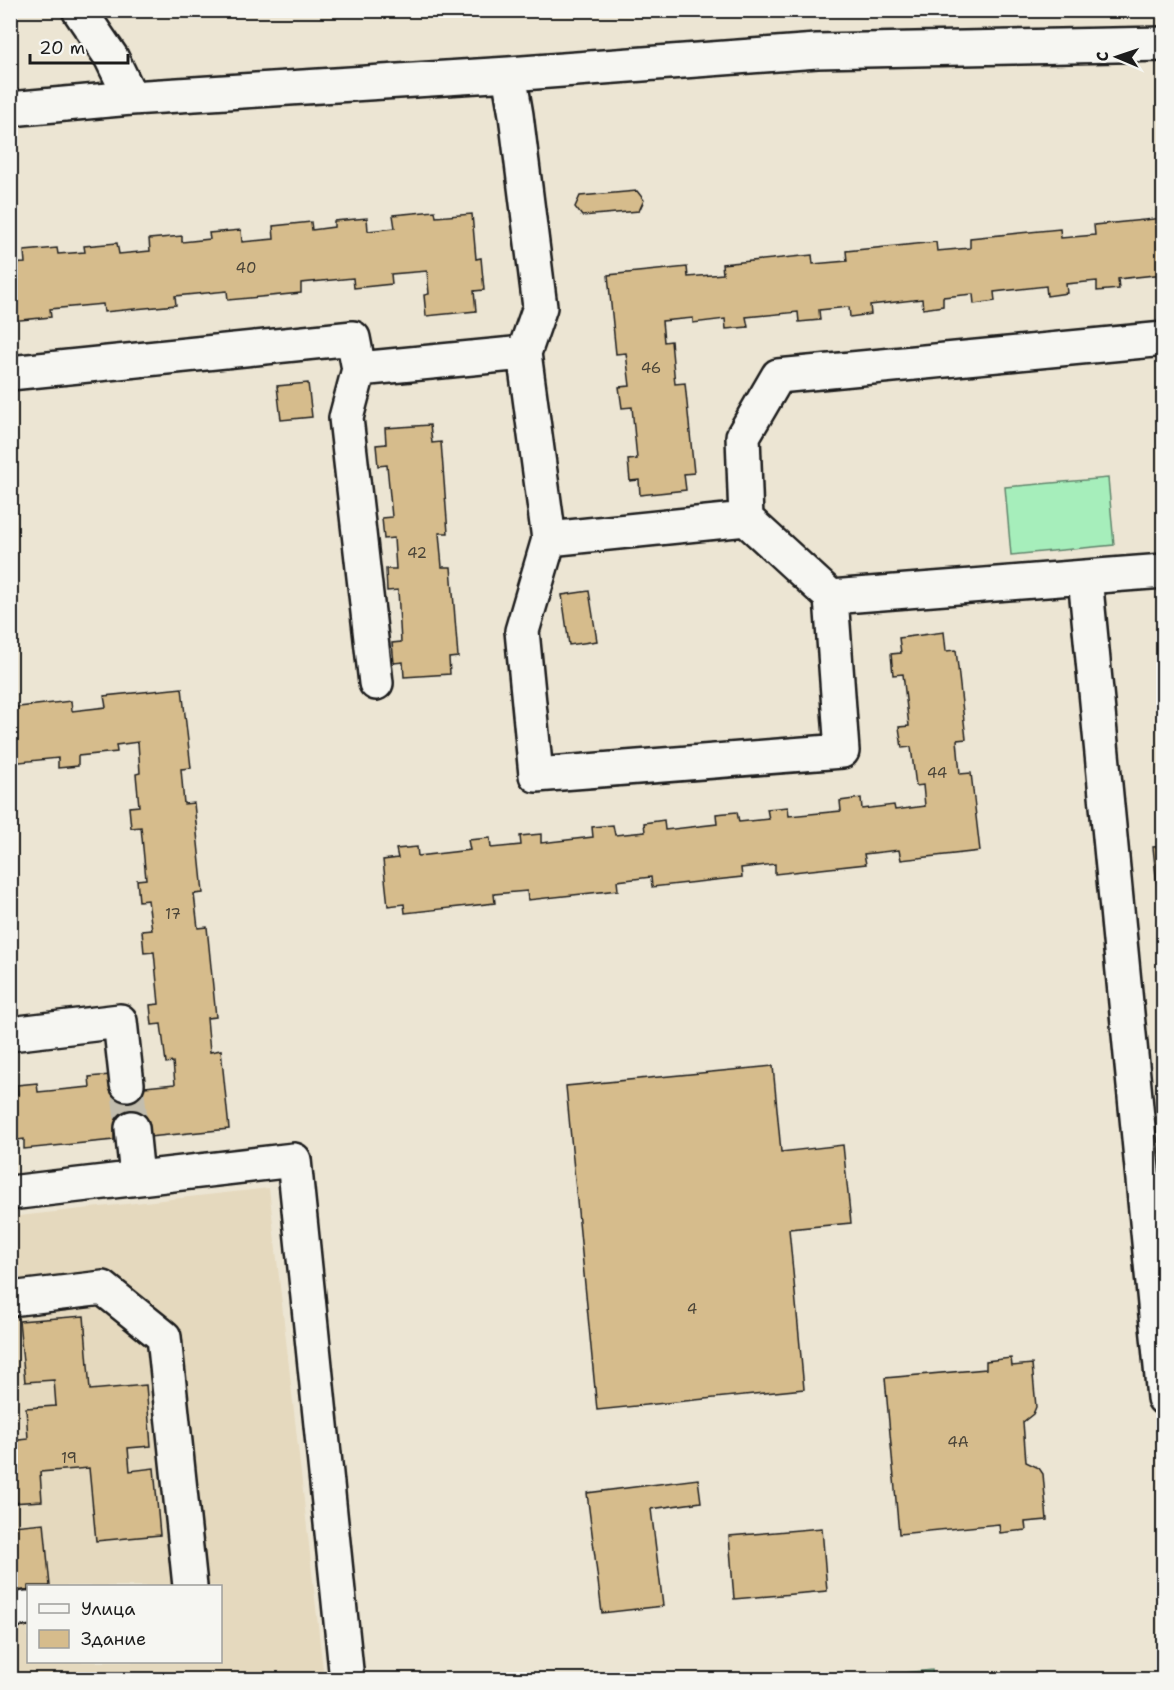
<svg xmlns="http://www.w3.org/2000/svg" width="1174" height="1690" font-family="'Shantell Sans',sans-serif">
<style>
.built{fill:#e5d9be;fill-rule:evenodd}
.pitch{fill:#a6eebb;stroke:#61856c;stroke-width:1.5}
.building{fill:#d6bc8c;stroke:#1c1c1c;stroke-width:1.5}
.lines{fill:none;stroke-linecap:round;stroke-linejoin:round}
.minor-tunnel{stroke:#c2bdae;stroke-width:33;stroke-dasharray:33 16;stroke-linecap:butt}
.minor-casing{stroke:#1c1c1c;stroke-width:38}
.minor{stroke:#f6f6f2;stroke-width:33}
.labels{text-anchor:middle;stroke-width:4.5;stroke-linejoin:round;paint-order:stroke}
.number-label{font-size:15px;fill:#4a4438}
</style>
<rect width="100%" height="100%" fill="#ece5d3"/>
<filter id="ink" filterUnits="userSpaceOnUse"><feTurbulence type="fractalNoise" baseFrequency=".0167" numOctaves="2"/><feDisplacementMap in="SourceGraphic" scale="12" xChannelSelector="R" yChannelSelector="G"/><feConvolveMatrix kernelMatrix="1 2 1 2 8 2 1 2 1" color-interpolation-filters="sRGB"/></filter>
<g filter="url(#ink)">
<path class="built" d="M 269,1188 L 324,1679 L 11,1679 L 10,1217 ZM 28,1586 L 220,1586 L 220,1662 L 28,1662 Z"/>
<path class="pitch" d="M 1108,478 L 1114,545 L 1011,555 L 1005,487 Z
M 932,1670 L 933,1679 L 843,1679 Z"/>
<path class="building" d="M 637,191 L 644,200 L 639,211 L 582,216 L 575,207 L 580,196 Z
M 435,211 L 436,217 L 472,214 L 476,259 L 481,258 L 484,290 L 474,291 L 476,311 L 426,316 L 424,295 L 429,294 L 427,271 L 391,274 L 392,284 L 354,288 L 353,278 L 301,283 L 301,293 L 228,300 L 227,291 L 175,296 L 176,305 L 104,312 L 103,304 L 50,309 L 51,317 L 10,321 L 10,264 L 25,263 L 24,251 L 57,248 L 58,254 L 85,252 L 84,246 L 117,243 L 119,254 L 150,251 L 149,239 L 182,236 L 182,242 L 210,239 L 209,233 L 241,230 L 242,242 L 274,239 L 273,226 L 311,222 L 312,230 L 334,227 L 334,221 L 367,218 L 368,231 L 395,228 L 393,215 Z
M 1164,218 L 1164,274 L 1118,279 L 1119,289 L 1097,291 L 1097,281 L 1066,284 L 1067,293 L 1047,296 L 1046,286 L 994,292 L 995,301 L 974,304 L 973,294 L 943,297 L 943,306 L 923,309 L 922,299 L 870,305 L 871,314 L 850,317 L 849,307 L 819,310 L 820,320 L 799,322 L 798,312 L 746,317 L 748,327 L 726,329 L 725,319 L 693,323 L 693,318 L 662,321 L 664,342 L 671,341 L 675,384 L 685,383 L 694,473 L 684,474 L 686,490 L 640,495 L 639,480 L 630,481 L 628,460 L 637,459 L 632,407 L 622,408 L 619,387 L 630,386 L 626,353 L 616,354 L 608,275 L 687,267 L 688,277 L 723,274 L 722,264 L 812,255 L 813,264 L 847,261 L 846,251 L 936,242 L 937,251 L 970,248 L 970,238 L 1060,229 L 1061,238 L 1095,235 L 1094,225 Z
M 308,383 L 312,417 L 281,420 L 277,386 Z
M 430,425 L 432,443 L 441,442 L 448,533 L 439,533 L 442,567 L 451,567 L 458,657 L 449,658 L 450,674 L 404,677 L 403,662 L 394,663 L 392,643 L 401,642 L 398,590 L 387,591 L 386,569 L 396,569 L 394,538 L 384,539 L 382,518 L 392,517 L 387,465 L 378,466 L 376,445 L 386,444 L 385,428 Z
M 589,591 L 597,641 L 569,645 L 562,595 Z
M 944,632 L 946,651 L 956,650 L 966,739 L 957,740 L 960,774 L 971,773 L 980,851 L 901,860 L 899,850 L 864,854 L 866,864 L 775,874 L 775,864 L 741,868 L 742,877 L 652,887 L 651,877 L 617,881 L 618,890 L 528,900 L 527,891 L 494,894 L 495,903 L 405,913 L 404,904 L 388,906 L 383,860 L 398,858 L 396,849 L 417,847 L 418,856 L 470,850 L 468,840 L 490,838 L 491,848 L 521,845 L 520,836 L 541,834 L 541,843 L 593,837 L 592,827 L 613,825 L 615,835 L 645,832 L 644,823 L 664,820 L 665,830 L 717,824 L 716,814 L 737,812 L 739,822 L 769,819 L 767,809 L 788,807 L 789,816 L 841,811 L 840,801 L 861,798 L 862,809 L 894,805 L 895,810 L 925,806 L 923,785 L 916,786 L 911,747 L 902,748 L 899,727 L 909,726 L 903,674 L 893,675 L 891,654 L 901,653 L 899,638 Z
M 182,688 L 191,768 L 181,769 L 184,804 L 194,803 L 203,893 L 194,894 L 198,928 L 207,927 L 216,1017 L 207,1018 L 210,1052 L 221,1050 L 229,1129 L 149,1137 L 132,1128 L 114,1131 L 114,1140 L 24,1149 L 24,1139 L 10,1141 L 10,1095 L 18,1094 L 17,1085 L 37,1083 L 38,1092 L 90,1087 L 89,1077 L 110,1075 L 111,1085 L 144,1082 L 145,1087 L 175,1084 L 173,1062 L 166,1063 L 161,1024 L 152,1025 L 150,1005 L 159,1004 L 154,952 L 144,953 L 142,931 L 152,930 L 148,900 L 139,901 L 137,880 L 146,879 L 141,827 L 131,828 L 129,807 L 139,806 L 136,774 L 140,773 L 138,742 L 116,745 L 117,752 L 78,756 L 78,766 L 58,768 L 58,758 L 10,763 L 10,708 L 71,701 L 72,711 L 106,707 L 104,696 Z
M 1164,846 L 1164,926 L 1161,926 L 1153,847 Z
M 773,1066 L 781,1152 L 843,1145 L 851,1223 L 789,1229 L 804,1389 L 597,1410 L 566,1086 Z
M 84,1316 L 90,1390 L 146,1385 L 151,1446 L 128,1448 L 130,1471 L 154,1468 L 160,1535 L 96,1541 L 89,1468 L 40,1472 L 42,1501 L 11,1503 L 13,1526 L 44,1523 L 50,1586 L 28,1586 L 28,1590 L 10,1592 L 10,1441 L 28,1439 L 26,1408 L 56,1406 L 54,1380 L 25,1382 L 19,1321 Z
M 1011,1358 L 1012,1366 L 1032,1364 L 1036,1407 L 1033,1414 L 1023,1422 L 1026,1462 L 1039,1468 L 1043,1474 L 1047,1520 L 1025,1522 L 1026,1530 L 1000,1533 L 999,1524 L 899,1534 L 885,1378 L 986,1369 L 986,1361 Z
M 698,1479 L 701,1502 L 651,1509 L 663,1606 L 602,1613 L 587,1493 Z
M 822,1528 L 827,1591 L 734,1599 L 729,1536 Z"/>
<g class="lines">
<path class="minor-tunnel" d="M 127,1084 L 132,1128"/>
<defs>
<path id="minor" d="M 79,10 L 111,57 L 131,98
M 509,74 L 516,115 L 540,307 L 524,353 L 549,539 L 746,519 L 831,597 L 1085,577
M 10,109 L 131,98 L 509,74 L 817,51 L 1164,44
M 359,369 L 346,418 L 376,683
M 10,373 L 353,338 L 359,369 L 524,353
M 746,519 L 743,436 L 778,376 L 1164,339
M 549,539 L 522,631 L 536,775 L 842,751 L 831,597
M 1164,571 L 1085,577 L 1164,1398
M 10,1034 L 120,1021 L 127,1084
M 132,1128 L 137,1177
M 10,1193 L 294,1160 L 347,1680
M 10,1299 L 103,1288 L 164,1337 L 190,1586
M 10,1610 L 28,1608"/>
</defs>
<use href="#minor" class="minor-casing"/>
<use href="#minor" class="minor"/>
</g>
</g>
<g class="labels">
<g class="number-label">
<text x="246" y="273">40</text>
<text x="651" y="373">46</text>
<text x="417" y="558">42</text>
<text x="937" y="778">44</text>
<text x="173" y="919">17</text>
<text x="692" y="1314">4</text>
<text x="958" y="1447">4А</text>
<text x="69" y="1463">19</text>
</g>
</g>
<rect width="1174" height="1690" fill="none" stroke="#f6f6f2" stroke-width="36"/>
<rect x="18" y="18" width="1138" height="1654" fill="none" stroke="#1c1c1c" stroke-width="2" filter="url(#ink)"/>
<rect x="27" y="1585" width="195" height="78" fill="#f6f6f2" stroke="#9f9f9c" stroke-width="1.5"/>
<rect x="39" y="1604" width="30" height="9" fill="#f6f6f2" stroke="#9f9f9c" stroke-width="1.5"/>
<text x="81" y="1615" font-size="18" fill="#1c1c1c">Улица</text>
<rect x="39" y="1630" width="30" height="18" fill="#d6bc8c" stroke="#9f9f9c" stroke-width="1.5"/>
<text x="81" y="1645" font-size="18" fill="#1c1c1c">Здание</text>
<g transform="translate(1117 57) rotate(272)" stroke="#f6f6f2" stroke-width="4.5" paint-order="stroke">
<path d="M0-4.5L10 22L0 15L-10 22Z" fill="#1c1c1c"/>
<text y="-9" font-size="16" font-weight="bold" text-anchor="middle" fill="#1c1c1c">С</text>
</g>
<path d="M30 54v9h98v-9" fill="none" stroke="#1c1c1c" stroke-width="3"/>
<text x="39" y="54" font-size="18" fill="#1c1c1c" stroke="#f6f6f2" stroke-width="4.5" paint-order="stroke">20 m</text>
</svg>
